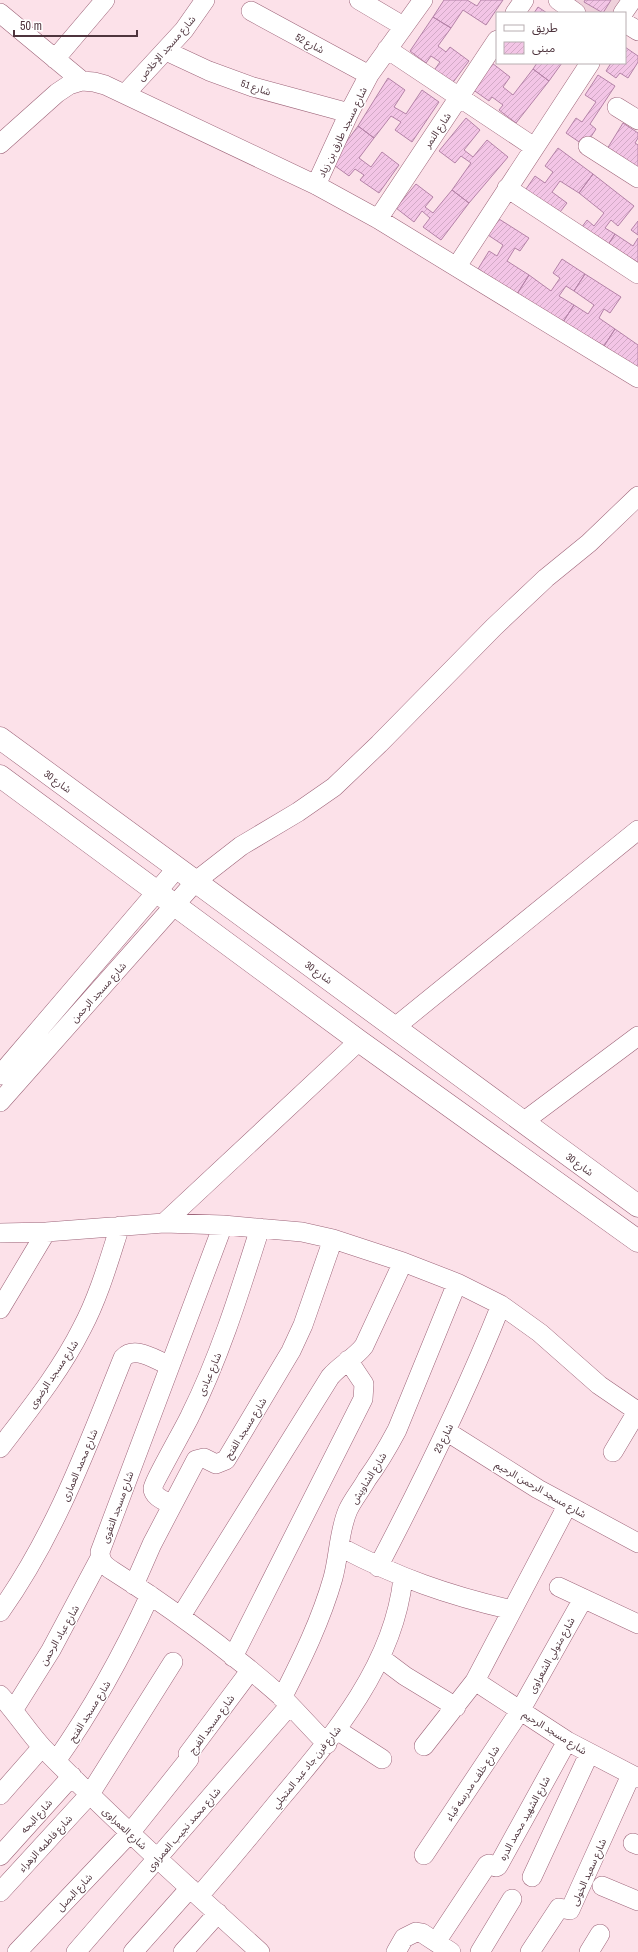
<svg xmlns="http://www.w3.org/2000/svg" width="638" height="1952" font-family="'Archivo Narrow','Noto Sans Arabic',sans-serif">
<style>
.built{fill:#efd1db}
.building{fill:url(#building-hatch);stroke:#b482a7}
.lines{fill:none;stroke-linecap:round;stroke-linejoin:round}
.street-casing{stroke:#9d6479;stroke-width:20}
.secondary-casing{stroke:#9d6479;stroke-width:23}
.street{stroke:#fff;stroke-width:19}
.secondary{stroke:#fff;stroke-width:22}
.labels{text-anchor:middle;stroke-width:3;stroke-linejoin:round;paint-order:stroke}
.street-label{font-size:10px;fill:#4e343d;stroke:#fff}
</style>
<defs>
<pattern id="building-hatch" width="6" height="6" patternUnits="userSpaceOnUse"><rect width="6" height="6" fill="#f3c5e6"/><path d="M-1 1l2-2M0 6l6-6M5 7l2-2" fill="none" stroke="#d2aac6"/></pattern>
</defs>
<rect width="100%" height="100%" fill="#fce1e9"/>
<path class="built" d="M 560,0 L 631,0 L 622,13 L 578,13 Z"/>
<path class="building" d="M 444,0 L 467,0 L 477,6 L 481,0 L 503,0 L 486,25 L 463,10 L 451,28 L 433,17 Z
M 585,0 L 611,0 L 603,13 L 584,2 Z
M 538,7 L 547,13 L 534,13 Z
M 433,17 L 451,28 L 438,46 L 446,52 L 450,47 L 469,61 L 448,89 L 430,76 L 440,62 L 431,56 L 426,63 L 410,51 Z
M 625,47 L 638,56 L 638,62 L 628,78 L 620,73 L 616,78 L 606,71 L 611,63 L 625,63 Z
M 492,63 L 510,77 L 503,87 L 513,95 L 533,69 L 549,81 L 516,123 L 499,110 L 503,105 L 492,97 L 489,101 L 472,89 Z
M 537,63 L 562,63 L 549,81 L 533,69 Z
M 598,75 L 615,86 L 590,124 L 596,129 L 585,146 L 566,133 L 576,118 L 582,122 L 596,102 L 585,95 Z
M 388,78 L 405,90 L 394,107 L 406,114 L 422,90 L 439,102 L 412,142 L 395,130 L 401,122 L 391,116 L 374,138 L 358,126 Z
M 466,118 L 480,130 L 464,150 L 473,157 L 487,140 L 508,157 L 469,203 L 452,190 L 471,163 L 461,156 L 455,163 L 439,151 Z
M 623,123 L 638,133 L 638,138 L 635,143 L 638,145 L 638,169 L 607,149 Z
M 358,126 L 374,138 L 359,158 L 371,167 L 382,152 L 399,165 L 379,193 L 360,180 L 364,175 L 355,169 L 349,176 L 331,163 Z
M 558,148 L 593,174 L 579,193 L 560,181 L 552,192 L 567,203 L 557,216 L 524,192 L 535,176 L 545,183 L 553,172 L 545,166 Z
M 593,174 L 634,206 L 618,226 L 611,220 L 605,228 L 615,234 L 604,251 L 579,231 L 587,220 L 594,226 L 604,213 L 579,193 Z
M 416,184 L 433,197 L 425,207 L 433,213 L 452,190 L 469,203 L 441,240 L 423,227 L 430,218 L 422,211 L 414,222 L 396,208 Z
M 499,219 L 529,238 L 520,251 L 515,248 L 507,261 L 529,275 L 517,294 L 478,269 L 489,251 L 497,256 L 503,245 L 488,235 Z
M 638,221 L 638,235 L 631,230 Z
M 615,234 L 633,246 L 638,238 L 638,270 L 604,251 Z
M 562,259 L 585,274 L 574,291 L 566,286 L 559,296 L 574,305 L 563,322 L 517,294 L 529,275 L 551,291 L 560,278 L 553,273 Z
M 585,274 L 621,297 L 610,313 L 604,309 L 599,318 L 615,329 L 604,346 L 563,322 L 574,305 L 588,314 L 594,305 L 574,291 Z
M 615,329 L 638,345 L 638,368 L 604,346 Z"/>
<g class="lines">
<defs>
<path id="street" d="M 359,0 L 403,26
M 558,0 L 576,13
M 251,11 L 369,75
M 0,13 L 82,81
M 515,13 L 524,0
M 623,13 L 632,0
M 625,23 L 638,31
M 387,49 L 534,147
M 166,51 L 209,71 L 253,87 L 349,113
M 55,59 L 105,0
M 125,94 L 184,30 L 205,0
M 617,107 L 638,120
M 0,144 L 57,93 L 69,85 L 82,81 L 94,82 L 105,85 L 316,185 L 378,219 L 638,378
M 588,146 L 638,178
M 316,185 L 349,113 L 369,75 L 423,0
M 507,188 L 638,274
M 378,219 L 497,40
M 457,266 L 590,63
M 394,1028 L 638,830
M 0,1075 L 177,868
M 0,1102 L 196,881 L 241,846 L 298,812 L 334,787 L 379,744 L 494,627 L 546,578 L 589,543 L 638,496
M 523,1122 L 638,1036
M 164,1223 L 359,1041
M 223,1225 L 100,1552 C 100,1562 105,1566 113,1571 C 173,1609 230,1651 283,1698 C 298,1713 312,1729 327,1744
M 0,1233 L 46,1232 L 164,1223 L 223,1225 L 302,1232 L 333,1239 L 403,1262 L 457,1283 L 501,1305 L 540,1333 L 599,1385 L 637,1411
M 0,1309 L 46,1232
M 446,1431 L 538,1489 L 638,1543
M 0,1448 C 29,1410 60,1372 82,1328 C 99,1296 109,1260 120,1226
M 613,1452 L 638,1410
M 172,1505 C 165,1501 153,1497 153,1488 C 153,1483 186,1425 190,1416 C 220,1356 240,1291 260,1228
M 340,1547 C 399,1578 447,1595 512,1610
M 378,1567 C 423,1481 465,1395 501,1305
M 134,1585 L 152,1544 L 196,1460 L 204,1458 L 216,1464 L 226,1460 L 291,1351 L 303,1325 L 333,1239
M 559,1587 L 638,1624
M 0,1612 C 56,1533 87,1447 123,1358 C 135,1345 155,1360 169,1365
M 181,1616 L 330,1377 C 340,1365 355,1358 364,1346 L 403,1262
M 233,1657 L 363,1399 L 364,1384 L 348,1360
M 381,1658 L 405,1676 L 456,1707
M 475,1681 L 567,1741 L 638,1778
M 0,1695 C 16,1712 28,1732 44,1749 C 113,1819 187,1886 260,1952
M 282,1698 C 302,1659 321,1620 333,1578 C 339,1556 339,1530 348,1510 C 353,1499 361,1490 367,1479 C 378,1464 388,1447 397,1430 L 457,1283
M 14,1709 L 51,1650 L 100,1558
M 337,1730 L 382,1759
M 424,1746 L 475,1681 L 567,1506
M 56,1761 C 94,1707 123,1654 150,1595
M 0,1795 L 42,1747
M 633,1843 L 638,1845
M 424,1855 L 520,1711 L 583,1599
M 0,1856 L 72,1776
M 532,1877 L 589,1754
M 602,1886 L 638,1901
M 0,1892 L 90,1794 L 173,1662
M 199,1896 C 227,1864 254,1831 281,1798 C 335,1734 394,1664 403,1578
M 436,1942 L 487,1865 L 489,1864 L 496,1867 L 498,1866 L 567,1741
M 17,1952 L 130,1833 L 189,1759 L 188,1754 L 250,1671
M 76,1952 L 290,1705
M 133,1952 L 190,1888
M 183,1952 L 218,1913
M 396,1952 L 404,1938 L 416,1932 L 422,1933 L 451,1952
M 480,1952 L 512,1899
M 530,1952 L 559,1908 L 570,1910 L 631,1775
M 589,1952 L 600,1934"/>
<path id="secondary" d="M 0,738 L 638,1206
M 0,776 L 359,1041 L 638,1241"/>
</defs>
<use href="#street" class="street-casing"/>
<use href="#secondary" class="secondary-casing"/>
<use href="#street" class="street"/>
<use href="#secondary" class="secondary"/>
</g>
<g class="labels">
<g class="street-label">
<text transform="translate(310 43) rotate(28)" y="4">شارع 52</text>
<text transform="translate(166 48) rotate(-49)" y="4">شارع مسجد الإخلاص</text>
<text transform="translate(256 87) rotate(18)" y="4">شارع 51</text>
<text transform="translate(437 130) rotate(-56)" y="4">شارع النمر</text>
<text transform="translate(342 132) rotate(-64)" y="4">شارع مسجد طارق بن زياد</text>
<text transform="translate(58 781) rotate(36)" y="4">شارع 30</text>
<text transform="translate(319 972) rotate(36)" y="4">شارع 30</text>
<text transform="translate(98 992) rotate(-48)" y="4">شارع مسجد الرحمن</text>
<text transform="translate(580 1164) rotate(36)" y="4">شارع 30</text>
<text transform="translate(53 1374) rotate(-56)" y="4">شارع مسجد الرضوى</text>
<text transform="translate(209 1374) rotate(-67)" y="4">شارع عبادى</text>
<text transform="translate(245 1428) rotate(-58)" y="4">شارع مسجد الفتح</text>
<text transform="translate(443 1438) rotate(-64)" y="4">شارع 23</text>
<text transform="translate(79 1465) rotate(-67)" y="4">شارع محمد العمارى</text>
<text transform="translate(368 1478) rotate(-58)" y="4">شارع الشاويش</text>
<text transform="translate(541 1489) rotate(30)" y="4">شارع مسجد الرحمن الرحيم</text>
<text transform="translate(117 1507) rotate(-70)" y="4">شارع مسجد التقوى</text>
<text transform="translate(59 1635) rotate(-60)" y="4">شارع عباد الرحمن</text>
<text transform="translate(551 1655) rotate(-61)" y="4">شارع متولي الشعراوى</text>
<text transform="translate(89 1711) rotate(-58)" y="4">شارع مسجد الفتح</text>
<text transform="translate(211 1724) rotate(-54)" y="4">شارع مسجد الفرج</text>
<text transform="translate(555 1732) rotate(32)" y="4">شارع مسجد الرحيم</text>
<text transform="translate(306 1767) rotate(-51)" y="4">شارع فرن جاد عبد المتجلي</text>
<text transform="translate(472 1783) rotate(-56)" y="4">شارع خلف مدرسه قباء</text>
<text transform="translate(36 1816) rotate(-48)" y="4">شارع البحه</text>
<text transform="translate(524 1818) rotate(-61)" y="4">شارع الشهيد محمد الدره</text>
<text transform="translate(125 1828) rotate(43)" y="4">شارع العمراوى</text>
<text transform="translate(183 1829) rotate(-49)" y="4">شارع محمد نجيب العمراوى</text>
<text transform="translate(45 1843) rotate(-47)" y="4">شارع فاطمه الزهراء</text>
<text transform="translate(588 1872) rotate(-66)" y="4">شارع سعيد الخولى</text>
<text transform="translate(74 1892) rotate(-47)" y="4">شارع البصل</text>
</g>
</g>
<rect x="496" y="12" width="130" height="52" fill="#ffffff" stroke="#b8aeb1"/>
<rect x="504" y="25" width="20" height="6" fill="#ffffff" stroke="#b8aeb1"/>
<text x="532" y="32" font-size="12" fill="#4e343d">طريق</text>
<rect x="504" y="42" width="20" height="12" fill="url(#building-hatch)" stroke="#b8aeb1"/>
<text x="532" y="52" font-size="12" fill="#4e343d">مبنى</text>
<path d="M14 30v6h123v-6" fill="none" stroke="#4e343d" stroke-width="2"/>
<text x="20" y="30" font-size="12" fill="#4e343d" stroke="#ffffff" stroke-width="3" paint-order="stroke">50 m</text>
</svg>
